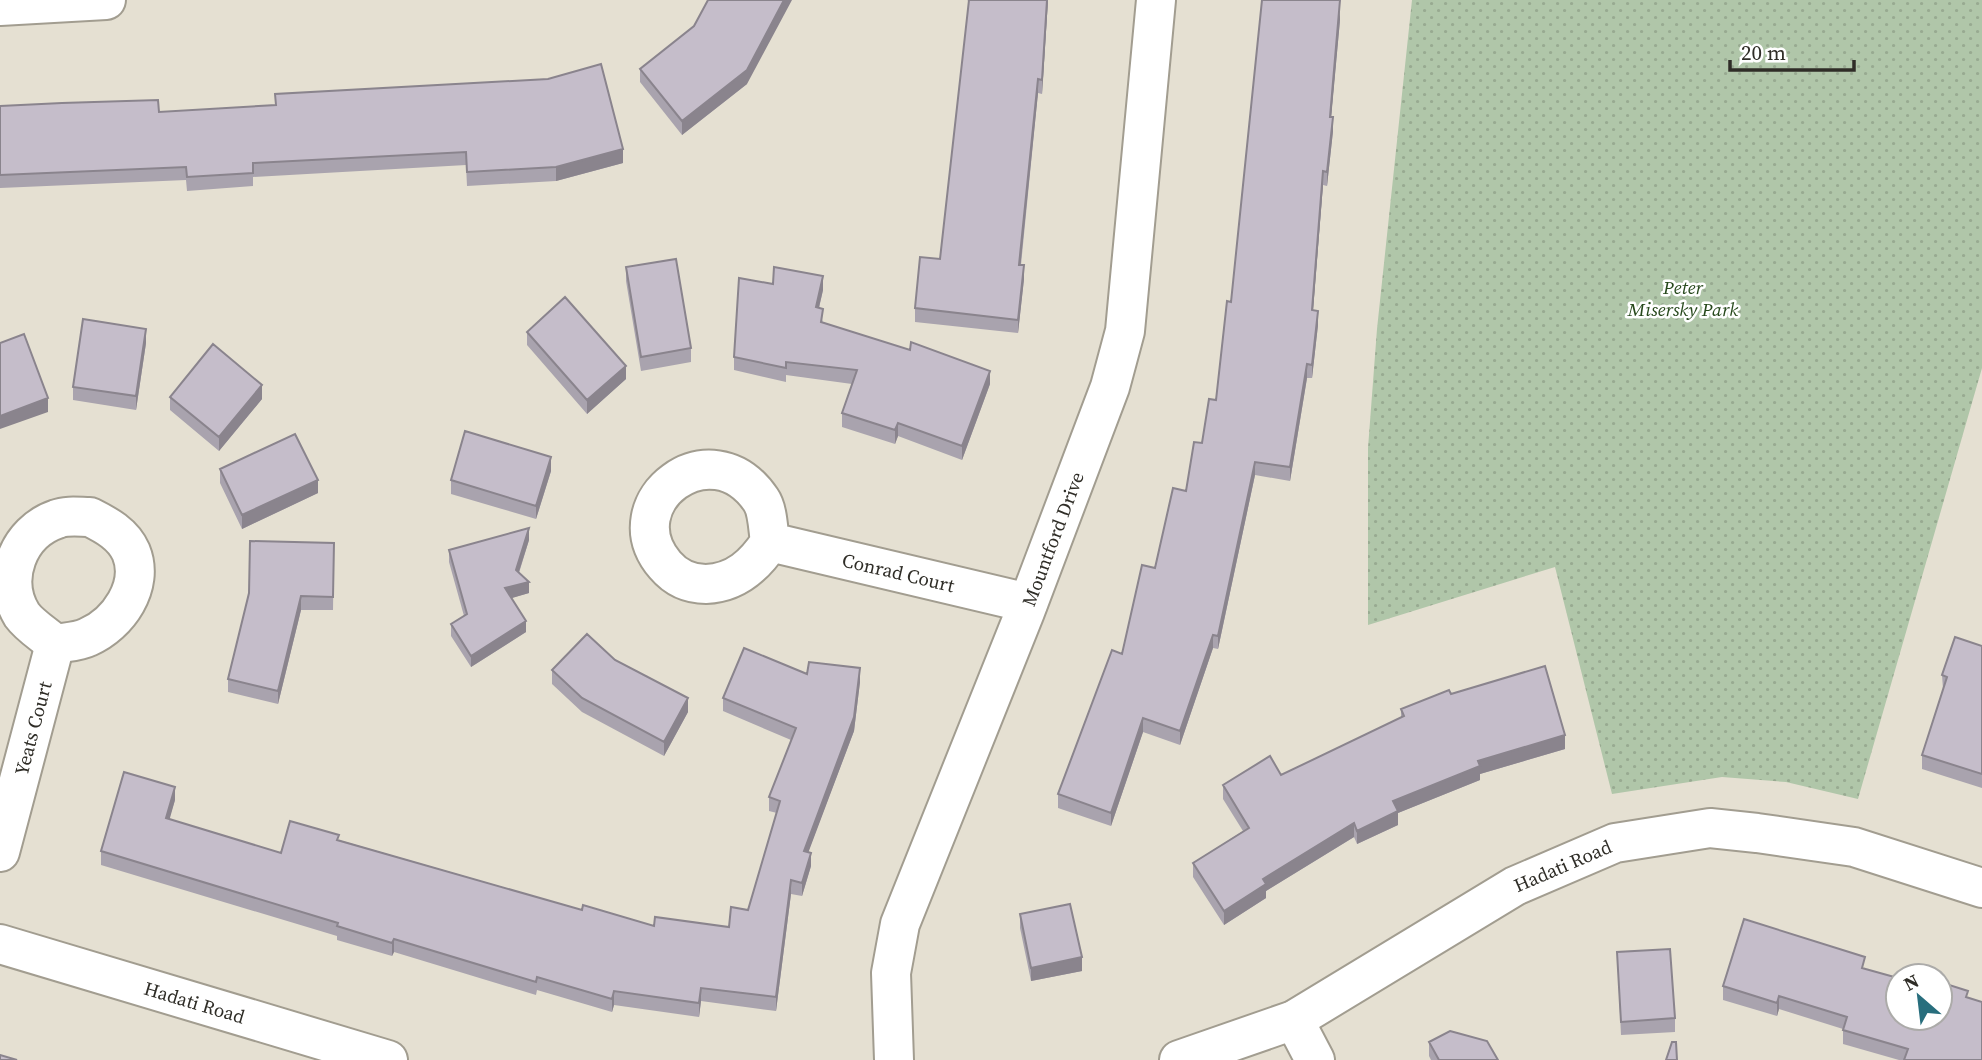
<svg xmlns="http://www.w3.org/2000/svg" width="1982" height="1060" font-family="'Source Serif 4',serif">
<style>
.park{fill:url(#park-dots)}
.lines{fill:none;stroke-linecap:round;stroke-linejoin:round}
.street-casing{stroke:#a29d90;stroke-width:42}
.street{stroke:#fff;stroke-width:38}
.wall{fill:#a9a3ae}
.shaded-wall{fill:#8a848d}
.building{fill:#c5bdca;stroke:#8a848d;stroke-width:2}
.labels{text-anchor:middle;stroke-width:5;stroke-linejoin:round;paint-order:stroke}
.park-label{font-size:19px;font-style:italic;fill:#27491c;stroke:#fff}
.street-label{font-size:19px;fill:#2f2d27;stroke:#fff}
</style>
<defs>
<pattern id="park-dots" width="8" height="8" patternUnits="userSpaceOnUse" patternTransform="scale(1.75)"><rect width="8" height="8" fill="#b0c6a9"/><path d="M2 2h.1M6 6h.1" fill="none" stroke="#98aa91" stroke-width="1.8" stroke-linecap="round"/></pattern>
</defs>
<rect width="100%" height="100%" fill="#e5e0d2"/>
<path class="park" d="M 1412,0 L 1982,0 L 1982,368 L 1858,799 L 1786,782 L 1722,777 L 1612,794 L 1555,567 L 1368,625 L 1368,448 L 1377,329 Z"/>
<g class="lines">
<defs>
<g id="street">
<path d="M 0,6 L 106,0"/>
<path d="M 90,517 C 106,525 123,534 131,552 C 145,586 118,624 88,637 C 78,642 65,642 55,644 C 45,635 30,626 22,615 C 0,579 18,532 57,519 C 67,515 80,517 90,517 Z"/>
<path id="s1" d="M 770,542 C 755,565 736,583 706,584 C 689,584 676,578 665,565 C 612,503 711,426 761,500 C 768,510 768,530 770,542 L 1028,603"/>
<path id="s2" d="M 0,852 L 55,644"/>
<path id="s3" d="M 0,944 L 388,1060"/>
<path d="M 1294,1020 L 1315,1060"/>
<path id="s4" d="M 894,1060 L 891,973 L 900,924 L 1025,612 L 1110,387 L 1125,331 L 1156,0"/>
<path id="s5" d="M 1179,1060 L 1294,1020 L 1515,886 L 1615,843 L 1710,828 L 1757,833 L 1854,847 L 1982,888"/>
</g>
</defs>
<use href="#street" class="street-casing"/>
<use href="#street" class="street"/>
</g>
<path class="wall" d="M 967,0 L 1048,0 L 1042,94 L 1038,93 L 1021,265 L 1024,279 L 1018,333 L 915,322 L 915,308 L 940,259 L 969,1 Z
M 1340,20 L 1331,117 L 1333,131 L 1327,186 L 1323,185 L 1313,310 L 1318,325 L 1312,378 L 1307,378 L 1290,481 L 1255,475 L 1218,649 L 1213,648 L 1180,745 L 1143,732 L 1111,826 L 1058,808 L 1058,794 L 1122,654 L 1155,568 L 1186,491 L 1216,400 L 1231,302 Z
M 640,69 L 747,84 L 682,135 L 640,82 Z
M 0,106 L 159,112 L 623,163 L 556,181 L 467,186 L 466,165 L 253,177 L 253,186 L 187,191 L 186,180 L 0,188 Z
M 626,267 L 691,348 L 691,362 L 641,371 L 626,281 Z
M 773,284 L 823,290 L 819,308 L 823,323 L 990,384 L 962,460 L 898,436 L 895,444 L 842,427 L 842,413 L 852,384 L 786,375 L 786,382 L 734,370 L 734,357 Z
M 527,332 L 626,379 L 587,414 L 527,345 Z
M 146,343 L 136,410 L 73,400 L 73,387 Z
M 170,397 L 262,399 L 219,451 L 170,410 Z
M 220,469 L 318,493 L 242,529 L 220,483 Z
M 551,471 L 536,519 L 451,494 L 451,480 Z
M 529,540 L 519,573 L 529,593 L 511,598 L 526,632 L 471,667 L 451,636 L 451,624 L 464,616 L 449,562 L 449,550 Z
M 334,543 L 333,610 L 301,610 L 278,704 L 228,692 L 228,679 Z
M 1982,646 L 1982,788 L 1922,769 L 1922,755 L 1943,689 L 1942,675 Z
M 615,660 L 688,712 L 664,756 L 582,712 L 552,684 L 552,670 Z
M 807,674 L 860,682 L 854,731 L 808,852 L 811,866 L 802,896 L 791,894 L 776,1011 L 701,1001 L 699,1017 L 614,1005 L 612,1012 L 537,990 L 536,995 L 394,952 L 392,956 L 337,940 L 337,936 L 101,865 L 101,851 L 175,800 L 169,819 L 281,853 L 339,840 L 582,910 L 654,926 L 729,927 L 748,910 L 777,813 L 769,811 L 769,797 L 791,740 L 723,711 L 723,698 Z
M 1451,694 L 1565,749 L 1480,774 L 1480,780 L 1398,813 L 1398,825 L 1357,844 L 1354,837 L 1266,891 L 1266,898 L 1224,925 L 1193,877 L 1193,863 L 1243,831 L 1223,799 L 1223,785 L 1281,775 L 1401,718 L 1401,709 Z
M 1020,914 L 1082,971 L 1031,981 L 1020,928 Z
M 1617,952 L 1675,1018 L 1675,1032 L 1621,1035 Z
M 1865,969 L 1968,998 L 1982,1060 L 1899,1060 L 1843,1044 L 1843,1029 L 1779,1009 L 1777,1016 L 1723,1000 L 1723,986 Z
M 1429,1042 L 1498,1060 L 1431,1060 L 1429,1056 Z"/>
<path class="shaded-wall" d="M 784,0 L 792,0 L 747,84 L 682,135 L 682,121 Z
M 1047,0 L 1048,0 L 1042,94 L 1042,80 Z
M 1340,6 L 1340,20 L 1330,130 L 1330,117 Z
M 1038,79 L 1038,93 L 1019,279 L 1019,265 Z
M 1333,117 L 1333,131 L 1327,186 L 1327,172 Z
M 623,149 L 623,163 L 556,181 L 556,167 Z
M 1323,171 L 1323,185 L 1312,324 L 1312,310 Z
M 1024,265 L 1024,279 L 1018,333 L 1018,320 Z
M 823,276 L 823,290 L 816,320 L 816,307 Z
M 1318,311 L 1318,325 L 1312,378 L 1312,365 Z
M 146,329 L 146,343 L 136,410 L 136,396 Z
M 1307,364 L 1307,378 L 1290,481 L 1290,467 Z
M 626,366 L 626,379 L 587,414 L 587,400 Z
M 990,371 L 990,384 L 962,460 L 962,446 Z
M 262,385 L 262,399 L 219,451 L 219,437 Z
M 48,398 L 48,412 L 0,429 L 0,416 Z
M 898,423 L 898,436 L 895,444 L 895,430 Z
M 551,457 L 551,471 L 536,519 L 536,506 Z
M 1255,462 L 1255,475 L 1218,649 L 1218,636 Z
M 318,480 L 318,493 L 242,529 L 242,515 Z
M 529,528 L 529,540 L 516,581 L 516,570 Z
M 529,582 L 529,593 L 505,600 L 505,588 Z
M 301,596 L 301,610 L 278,704 L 278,691 Z
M 526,621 L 526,632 L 471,667 L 471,656 Z
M 1213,635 L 1213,648 L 1180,745 L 1180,731 Z
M 860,668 L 860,682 L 854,731 L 804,864 L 804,851 Z
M 688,698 L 688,712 L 664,756 L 664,742 Z
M 1143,718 L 1143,732 L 1111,826 L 1111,813 Z
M 1565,735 L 1565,749 L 1480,774 L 1480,780 L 1398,813 L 1398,825 L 1357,844 L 1357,831 L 1393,801 L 1478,761 Z
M 175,787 L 175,800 L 166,832 L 166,818 Z
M 1354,823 L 1354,837 L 1266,891 L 1266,898 L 1224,925 L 1224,911 L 1263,879 Z
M 811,853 L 811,866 L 802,896 L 802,883 Z
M 791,880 L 791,894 L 776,1011 L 776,997 Z
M 394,939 L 394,952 L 392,956 L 392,943 Z
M 1082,957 L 1082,971 L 1031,981 L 1031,968 Z
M 701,988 L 701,1001 L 699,1017 L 699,1003 Z
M 614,991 L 614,1005 L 612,1012 L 612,999 Z
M 1779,996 L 1779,1009 L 1777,1016 L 1777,1003 Z"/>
<path class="building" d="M 708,0 L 784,0 L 747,70 L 682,121 L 640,69 L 694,26 Z
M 969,0 L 1047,0 L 1042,80 L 1038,79 L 1019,265 L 1024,265 L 1018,320 L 915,308 L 920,257 L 940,259 Z
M 1262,0 L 1340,0 L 1330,117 L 1333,117 L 1327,172 L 1323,171 L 1312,310 L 1318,311 L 1312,365 L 1307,364 L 1290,467 L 1255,462 L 1218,636 L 1213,635 L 1180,731 L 1143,718 L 1111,813 L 1058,794 L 1112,650 L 1122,654 L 1142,565 L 1155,568 L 1173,488 L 1186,491 L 1194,442 L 1202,443 L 1209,399 L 1216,400 L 1227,301 L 1231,302 Z
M 601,64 L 623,149 L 556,167 L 467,172 L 466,152 L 253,163 L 253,173 L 187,177 L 186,167 L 0,175 L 0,106 L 62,103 L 158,100 L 159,112 L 276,105 L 275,94 L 548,79 Z
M 676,259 L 691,348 L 641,357 L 626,267 Z
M 774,267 L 823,276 L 816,307 L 823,309 L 821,322 L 910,350 L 911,342 L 990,371 L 962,446 L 898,423 L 895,430 L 842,413 L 857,370 L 786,362 L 786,368 L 734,357 L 739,278 L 773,284 Z
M 565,297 L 626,366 L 587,400 L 527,332 Z
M 83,319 L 146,329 L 136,396 L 73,387 Z
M 24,334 L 48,398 L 0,416 L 0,343 Z
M 213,344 L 262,385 L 219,437 L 170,397 Z
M 465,431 L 551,457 L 536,506 L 451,480 Z
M 295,434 L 318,480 L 242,515 L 220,469 Z
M 529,528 L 516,570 L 529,582 L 505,588 L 526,621 L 471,656 L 451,624 L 467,614 L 449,550 Z
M 250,541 L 334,543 L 333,597 L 301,596 L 278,691 L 228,679 L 249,593 Z
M 587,634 L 615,660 L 688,698 L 664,742 L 582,698 L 552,670 Z
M 1955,637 L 1982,646 L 1982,774 L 1922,755 L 1947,677 L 1942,675 Z
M 744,648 L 807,674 L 809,662 L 860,668 L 854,717 L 804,851 L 811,853 L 802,883 L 791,880 L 776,997 L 701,988 L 699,1003 L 614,991 L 612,999 L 537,977 L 536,982 L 394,939 L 392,943 L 337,926 L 338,923 L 101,851 L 124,772 L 175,787 L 166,818 L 281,853 L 290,821 L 339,835 L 337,840 L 582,910 L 583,905 L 654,926 L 655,917 L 729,927 L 731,907 L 748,910 L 780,801 L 769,797 L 796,728 L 723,698 Z
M 1545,666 L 1565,735 L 1478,761 L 1480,766 L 1393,801 L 1398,811 L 1357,831 L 1354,823 L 1263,879 L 1266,884 L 1224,911 L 1193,863 L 1249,828 L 1223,785 L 1270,756 L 1281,775 L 1404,716 L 1401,709 L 1449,690 L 1451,694 Z
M 1070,904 L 1082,957 L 1031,968 L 1020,914 Z
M 1744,919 L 1865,957 L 1862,968 L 1898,978 L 1898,1018 L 1940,1018 L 1940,982 L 1968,991 L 1966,997 L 1982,1002 L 1982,1060 L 1904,1060 L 1908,1049 L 1843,1030 L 1847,1017 L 1779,996 L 1777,1003 L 1723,986 Z
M 1670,949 L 1675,1018 L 1621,1022 L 1617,952 Z
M 1450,1031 L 1487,1041 L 1498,1060 L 1439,1060 L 1429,1042 Z
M 1672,1042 L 1676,1042 L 1677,1060 L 1666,1060 Z
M 0,1055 L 17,1060 L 0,1060 Z"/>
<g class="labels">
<g class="park-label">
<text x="1683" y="294">Peter<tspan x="1683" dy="22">Misersky Park</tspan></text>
</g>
<g class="street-label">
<text dy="7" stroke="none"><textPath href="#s4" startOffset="551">Mountford Drive</textPath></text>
<text dy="7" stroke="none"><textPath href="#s1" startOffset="497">Conrad Court</textPath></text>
<text dy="7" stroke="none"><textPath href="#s2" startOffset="128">Yeats Court</textPath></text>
<text dy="7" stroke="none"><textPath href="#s5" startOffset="432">Hadati Road</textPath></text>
<text dy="7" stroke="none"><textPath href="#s3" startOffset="203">Hadati Road</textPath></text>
</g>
</g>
<g transform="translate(1919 997) rotate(332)"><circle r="33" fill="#ffffff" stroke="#acaba9" stroke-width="2"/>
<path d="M0-5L12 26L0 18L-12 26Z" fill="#286e7d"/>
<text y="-10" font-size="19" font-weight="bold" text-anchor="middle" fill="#2f2d27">N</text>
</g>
<path d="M1730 60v10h124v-10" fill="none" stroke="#2f2d27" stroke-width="3.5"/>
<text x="1741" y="60" font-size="21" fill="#2f2d27" stroke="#ffffff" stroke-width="5" paint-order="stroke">20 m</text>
</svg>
